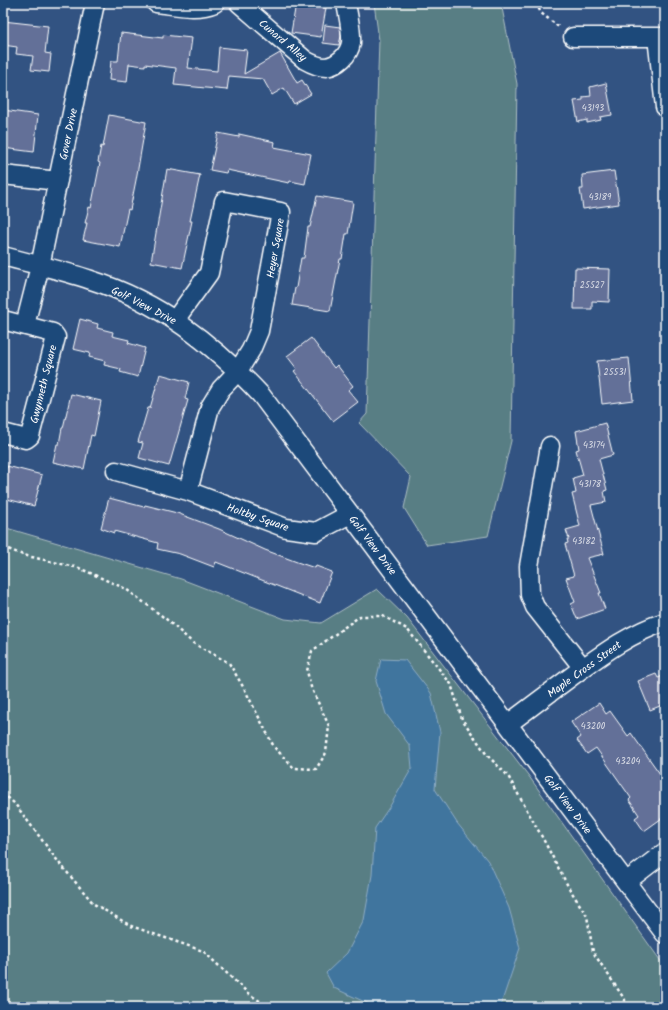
<svg xmlns="http://www.w3.org/2000/svg" width="668" height="1010" font-family="Kalam,sans-serif">
<style>
.green{fill:#597e84;stroke:#acbec2}
.water{fill:#41759e;stroke:#8dacc5}
.building{fill:#636f98;stroke:#fff}
.lines{fill:none;stroke-linecap:round;stroke-linejoin:round}
.street-casing{stroke:#fff;stroke-width:21}
.path{stroke:#fff;stroke-width:2.5;stroke-dasharray:3 3;stroke-linecap:butt}
.street{stroke:#1f4a7a;stroke-width:18}
.labels{text-anchor:middle;stroke-width:3;stroke-linejoin:round;paint-order:stroke}
.number-label{font-size:9px;fill:#d8dbe5}
.street-label{font-size:11px;fill:#fff;stroke:#1f4a7a}
</style>
<rect width="100%" height="100%" fill="#325382"/>
<filter id="ink" filterUnits="userSpaceOnUse"><feTurbulence type="fractalNoise" baseFrequency=".025" numOctaves="2"/><feDisplacementMap in="SourceGraphic" scale="8" xChannelSelector="R" yChannelSelector="G"/><feConvolveMatrix kernelMatrix="1 2 1 2 8 2 1 2 1" color-interpolation-filters="sRGB"/></filter>
<g filter="url(#ink)">
<path class="green" d="M 374,3 L 501,3 L 517,84 L 511,441 L 488,536 L 427,545 L 404,508 L 411,477 L 359,423 L 367,414 L 379,40 Z
M 3,527 L 181,579 L 285,619 L 321,623 L 377,589 L 407,618 L 528,775 L 665,967 L 665,1007 L 3,1007 Z"/>
<path class="water" d="M 381,659 L 405,660 L 431,693 L 440,732 L 435,789 L 457,823 L 488,861 L 509,908 L 520,948 L 500,1007 L 376,1007 L 334,988 L 326,973 L 347,953 L 364,920 L 372,875 L 375,828 L 390,806 L 412,768 L 410,746 L 386,714 L 376,681 Z"/>
<path class="building" d="M 296,3 L 326,8 L 321,37 L 291,33 Z
M 3,21 L 48,26 L 45,53 L 51,54 L 49,72 L 31,70 L 33,56 L 16,54 L 17,47 L 3,45 Z
M 325,25 L 340,27 L 341,36 L 339,45 L 323,43 Z
M 121,33 L 163,38 L 163,35 L 192,38 L 188,68 L 217,71 L 219,47 L 247,50 L 244,74 L 280,53 L 297,83 L 302,80 L 311,94 L 294,104 L 284,88 L 272,95 L 263,79 L 229,76 L 227,90 L 174,85 L 176,68 L 145,64 L 145,66 L 129,64 L 127,82 L 109,80 L 111,61 L 118,61 Z
M 606,83 L 612,115 L 600,117 L 601,120 L 587,123 L 587,120 L 578,122 L 574,101 L 583,100 L 583,97 L 591,96 L 590,87 Z
M 3,110 L 38,115 L 34,152 L 3,148 Z
M 109,115 L 146,122 L 136,180 L 130,210 L 128,209 L 120,247 L 83,240 L 87,223 L 85,223 L 89,207 L 91,208 L 100,163 L 98,162 L 101,146 L 103,147 Z
M 218,133 L 239,137 L 239,134 L 275,142 L 274,147 L 311,154 L 305,184 L 290,181 L 289,183 L 227,170 L 226,173 L 210,170 Z
M 167,169 L 200,175 L 190,221 L 192,221 L 182,268 L 151,262 Z
M 614,171 L 619,204 L 583,209 L 580,189 L 583,189 L 582,175 Z
M 317,196 L 353,202 L 348,234 L 346,234 L 342,259 L 340,259 L 330,311 L 292,305 L 295,288 L 296,288 L 301,258 L 304,258 L 308,227 L 310,227 Z
M 575,268 L 610,269 L 609,302 L 592,301 L 592,309 L 574,309 Z
M 80,319 L 98,324 L 97,328 L 113,332 L 112,336 L 129,340 L 128,343 L 145,348 L 138,377 L 120,372 L 121,369 L 104,365 L 105,361 L 89,357 L 90,353 L 73,349 Z
M 311,338 L 334,368 L 337,365 L 353,386 L 348,390 L 358,402 L 333,421 L 294,371 L 297,369 L 287,356 Z
M 629,358 L 633,400 L 602,404 L 597,361 Z
M 160,374 L 189,382 L 185,399 L 188,400 L 169,466 L 139,458 L 143,443 L 138,442 L 148,408 L 150,408 Z
M 71,394 L 101,401 L 94,436 L 91,435 L 84,469 L 53,462 L 57,444 L 59,444 L 62,428 L 63,428 Z
M 605,423 L 613,455 L 599,459 L 607,490 L 604,491 L 606,502 L 591,505 L 604,554 L 587,558 L 601,593 L 599,593 L 605,609 L 577,619 L 571,604 L 575,602 L 566,578 L 574,576 L 565,544 L 568,543 L 567,539 L 569,539 L 566,530 L 580,526 L 572,494 L 576,493 L 573,478 L 583,475 L 576,450 L 579,449 L 576,431 Z
M 7,466 L 42,475 L 34,506 L 3,498 L 3,467 L 7,468 Z
M 109,498 L 144,507 L 145,505 L 177,513 L 219,529 L 265,550 L 297,562 L 315,568 L 316,566 L 332,572 L 320,603 L 216,562 L 214,567 L 180,554 L 157,549 L 158,543 L 114,531 L 114,533 L 101,528 Z
M 656,674 L 658,678 L 665,675 L 665,704 L 650,710 L 638,681 Z
M 599,703 L 606,714 L 610,711 L 628,736 L 631,733 L 665,781 L 665,816 L 644,831 L 635,818 L 639,815 L 629,800 L 631,798 L 596,748 L 587,754 L 577,740 L 581,737 L 571,722 Z"/>
<g class="lines">
<defs>
<path id="street" d="M 156,3 C 176,5 197,11 215,3
M 239,3 L 305,60 C 312,64 318,67 326,67 C 338,65 349,55 351,43 C 352,30 348,16 346,3
M 573,37 L 665,37
M 657,37 L 665,107
M 3,175 L 58,181
M 3,256 C 32,264 62,270 91,280 C 160,302 212,343 261,395 L 665,934
M 3,320 L 53,333 L 56,337 L 30,436 L 26,439 L 3,433
M 175,320 L 209,273 L 224,201 L 281,212 L 259,331 L 251,350 L 238,371 L 221,389 L 210,407 L 188,491
M 25,325 L 40,266 L 95,3
M 550,446 L 529,566 L 530,595 L 535,607 L 583,668
M 116,471 L 188,491 L 286,528 L 316,532 L 350,514
M 508,724 C 529,708 551,692 572,676 C 601,655 630,633 665,622
M 626,882 L 665,852"/>
</defs>
<use href="#street" class="street-casing"/>
<path class="path" d="M 536,3 L 541,13 L 560,28
M 3,547 L 23,555 L 79,568 L 126,589 L 166,619 L 193,643 L 229,663 L 245,690 L 274,747 L 294,768 L 316,769 L 326,753 L 329,726 L 311,687 L 307,671 L 312,651 L 360,616 L 383,616 L 407,629 L 451,684 L 462,719 L 487,755 L 508,776 L 542,837 L 569,888 L 587,916 L 593,952 L 625,1000 L 624,1007
M 3,793 L 15,804 L 60,864 L 94,904 L 131,926 L 203,951 L 249,994 L 269,1007"/>
<use href="#street" class="street"/>
</g>
</g>
<g class="labels">
<g class="number-label">
<text x="593" y="111">43193</text>
<text x="600" y="200">43189</text>
<text x="592" y="288">25527</text>
<text x="615" y="375">25531</text>
<text x="594" y="448">43174</text>
<text x="590" y="487">43178</text>
<text x="584" y="544">43182</text>
<text x="593" y="729">43200</text>
<text x="628" y="764">43204</text>
</g>
<g class="street-label">
<text transform="translate(283 40) rotate(40)" y="4">Cunard Alley</text>
<text transform="translate(68 134) rotate(-78)" y="4">Gover Drive</text>
<text transform="translate(275 248) rotate(-80)" y="4">Heyer Square</text>
<text transform="translate(144 305) rotate(27)" y="4">Golf View Drive</text>
<text transform="translate(43 384) rotate(-76)" y="4">Gwynneth Square</text>
<text transform="translate(258 517) rotate(19)" y="4">Holtby Square</text>
<text transform="translate(373 545) rotate(53)" y="4">Golf View Drive</text>
<text transform="translate(584 669) rotate(-36)" y="4">Maple Cross Street</text>
<text transform="translate(568 804) rotate(53)" y="4">Golf View Drive</text>
</g>
</g>
<rect width="668" height="1010" fill="none" stroke="#1f4a7a" stroke-width="16"/>
<rect x="8" y="8" width="652" height="994" fill="none" stroke="#fff" stroke-width="1.5" filter="url(#ink)"/>
</svg>
